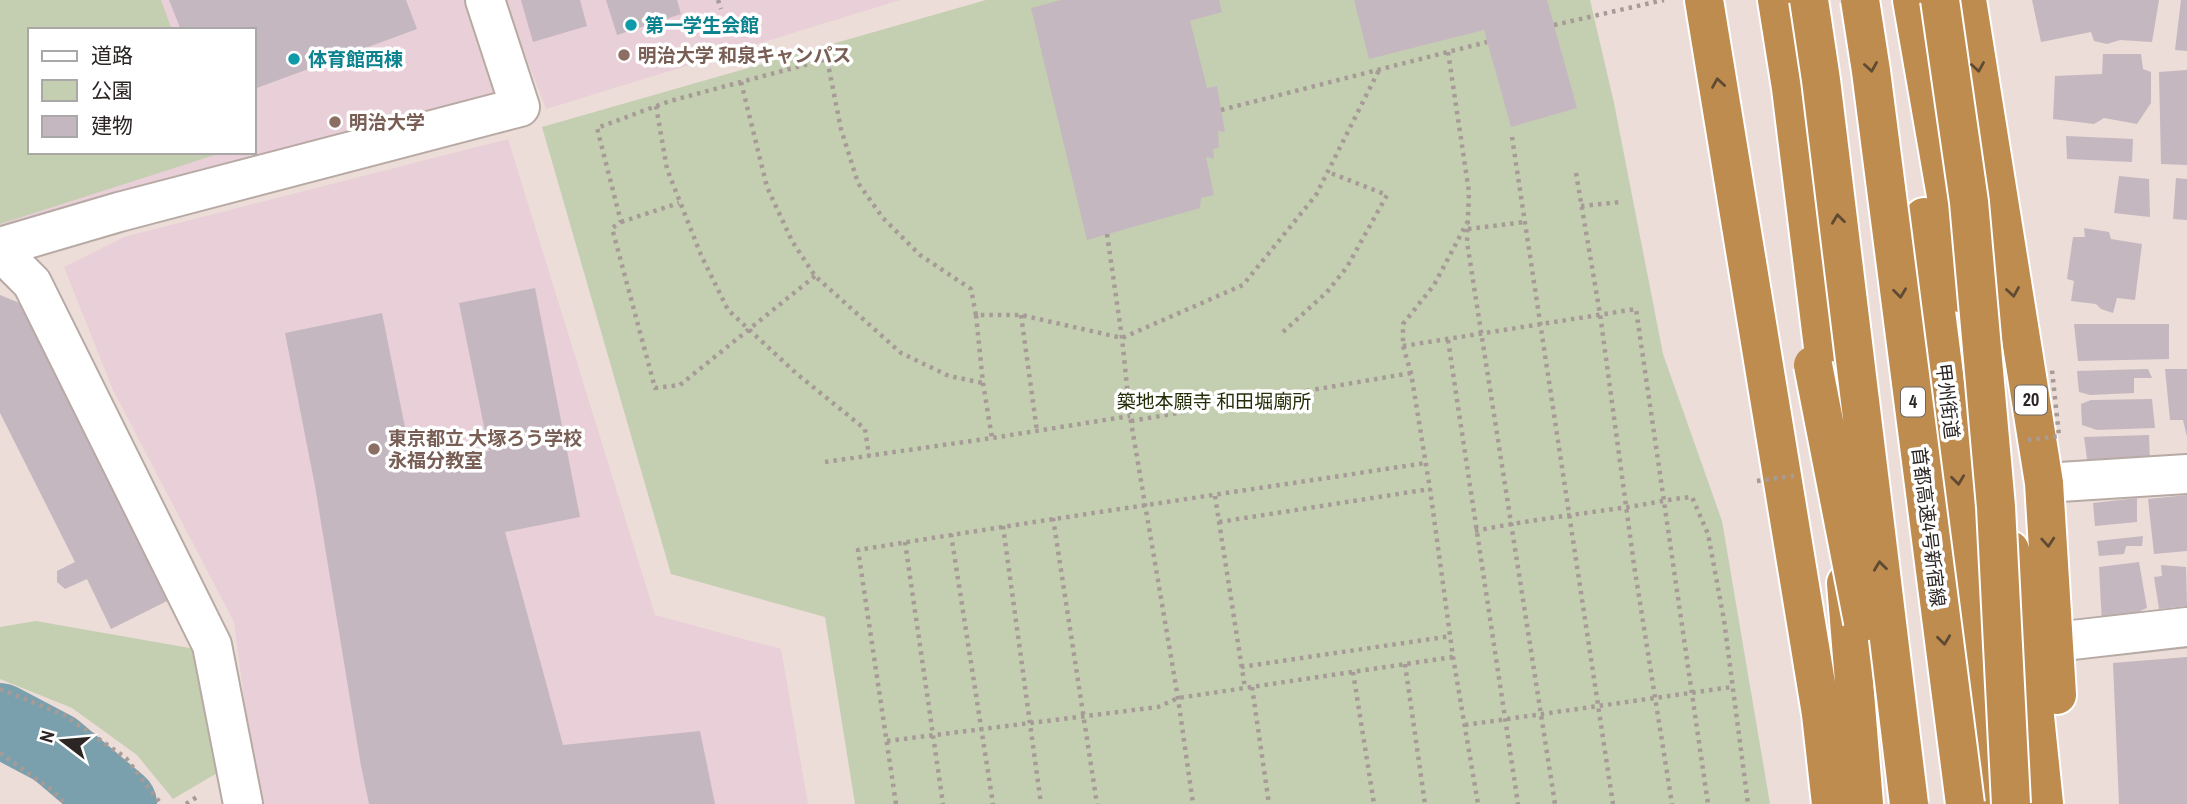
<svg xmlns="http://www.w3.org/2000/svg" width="2187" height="804" font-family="'Archivo Narrow','Noto Sans JP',sans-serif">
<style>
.education{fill:#e9cfd7;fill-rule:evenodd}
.green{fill:#c4cfb1}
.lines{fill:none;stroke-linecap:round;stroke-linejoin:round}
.river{stroke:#7ba0ad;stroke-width:74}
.building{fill:#c4b7bf}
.minor-casing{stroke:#b7a9a4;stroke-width:42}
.highway-casing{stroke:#fff;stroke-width:42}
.path{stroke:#a79b97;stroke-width:4.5;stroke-dasharray:3.5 5;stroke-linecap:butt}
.minor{stroke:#fff;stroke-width:38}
.highway{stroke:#bf8c50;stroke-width:38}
.highway-bridge-casing{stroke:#fff;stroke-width:42;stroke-linecap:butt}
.path-bridge{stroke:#a79b97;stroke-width:4.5;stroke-dasharray:3.5 5;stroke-linecap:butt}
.highway-bridge{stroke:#bf8c50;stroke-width:38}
.oneway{stroke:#5f4a33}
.culture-dot{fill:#0f9aa8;stroke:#fff;stroke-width:2.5}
.education-dot{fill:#8d6e63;stroke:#fff;stroke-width:2.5}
.labels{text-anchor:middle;stroke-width:7;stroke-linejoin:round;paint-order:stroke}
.shield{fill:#fff;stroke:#6b6766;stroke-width:2}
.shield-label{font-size:18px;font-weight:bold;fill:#2b2624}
.culture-label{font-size:19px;font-weight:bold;fill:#0d838f;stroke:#fff;text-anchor:start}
.education-label{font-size:19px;font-weight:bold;fill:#785e54;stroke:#fff;text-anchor:start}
.park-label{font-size:19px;fill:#232e08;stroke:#fff}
.street-label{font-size:19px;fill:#2b2624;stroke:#fff}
</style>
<rect width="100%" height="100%" fill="#ecddd8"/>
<path class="education" d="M 0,0 L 471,0 L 515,92 L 0,247 ZM 30,30 L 254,30 L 254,152 L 30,152 Z
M 504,0 L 900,0 L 546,109 Z
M 508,139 L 655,615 L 781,649 L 808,804 L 258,804 L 234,622 L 113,390 L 64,267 L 124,237 Z"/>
<path class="green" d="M 0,0 L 161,0 L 172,30 L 30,30 L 30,152 L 221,153 L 0,224 Z
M 986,0 L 1590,0 L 1614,103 L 1663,354 L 1722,521 L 1770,804 L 855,804 L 825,617 L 671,574 L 542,127 Z
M 36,621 L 201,650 L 224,769 L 173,799 L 137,755 L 72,708 L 0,679 L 0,627 Z"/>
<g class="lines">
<path class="river" d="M 0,720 L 55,749 L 120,804"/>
</g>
<path class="building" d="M 169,0 L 406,0 L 417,29 L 254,89 L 254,30 L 181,30 Z
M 521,0 L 580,0 L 587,26 L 533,42 Z
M 606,0 L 677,0 L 681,14 L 617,35 Z
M 1061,0 L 1219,0 L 1222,12 L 1190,21 L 1207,88 L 1217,86 L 1225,132 L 1218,131 L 1219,148 L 1213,149 L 1214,159 L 1206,157 L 1214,195 L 1201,198 L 1200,208 L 1087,240 L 1031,8 Z
M 1354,0 L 1547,0 L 1577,108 L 1511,127 L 1484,30 L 1369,59 Z
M 2032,0 L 2159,0 L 2152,42 L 2120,40 L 2107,44 L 2094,41 L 2091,32 L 2041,42 Z
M 2181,0 L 2187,0 L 2187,51 L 2175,50 Z
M 2103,54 L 2141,54 L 2143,69 L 2151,72 L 2151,103 L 2137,124 L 2104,118 L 2094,124 L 2053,119 L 2055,76 L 2102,74 Z
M 2187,70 L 2187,165 L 2161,164 L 2159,72 Z
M 2066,136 L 2133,139 L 2132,162 L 2067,159 Z
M 2119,176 L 2149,179 L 2150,217 L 2114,213 Z
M 2176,178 L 2187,179 L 2187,220 L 2173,219 Z
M 2084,228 L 2109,232 L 2111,239 L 2142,244 L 2135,300 L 2117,298 L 2113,313 L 2101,309 L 2096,304 L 2071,301 L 2074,281 L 2067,279 L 2073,237 L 2085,237 Z
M 535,288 L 580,517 L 505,532 L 563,745 L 700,731 L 715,804 L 369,804 L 361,766 L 315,486 L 285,333 L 382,313 L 413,467 L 489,451 L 459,303 Z
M 0,295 L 22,304 L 167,601 L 111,629 L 87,579 L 65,589 L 57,582 L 57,571 L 75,562 L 0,413 Z
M 2074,324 L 2169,324 L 2169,359 L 2078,361 Z
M 2148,369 L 2152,378 L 2134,378 L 2134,393 L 2090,395 L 2079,392 L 2077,371 Z
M 2165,369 L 2187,369 L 2187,437 L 2183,420 L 2170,420 Z
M 2152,399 L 2155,428 L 2097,430 L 2082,425 L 2081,404 L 2091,400 Z
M 2149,435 L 2150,463 L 2088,466 L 2084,437 Z
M 2187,495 L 2187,551 L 2154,554 L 2148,499 Z
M 2137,498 L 2137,522 L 2095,526 L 2093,503 Z
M 2143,536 L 2142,546 L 2126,546 L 2124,554 L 2099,556 L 2097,541 Z
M 2139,562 L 2147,608 L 2140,611 L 2143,620 L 2102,624 L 2099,567 Z
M 2161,565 L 2186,567 L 2187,606 L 2159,609 L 2154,577 L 2162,576 Z
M 2187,657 L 2187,804 L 2119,804 L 2113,663 Z"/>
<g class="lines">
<defs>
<path id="minor" d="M 0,247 L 119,212 L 520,107 L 485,0
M 0,251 L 32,283 L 212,645 L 243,804
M 2044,483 L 2187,474
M 2055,642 L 2187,627"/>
<path id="highway" d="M 1704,0 L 1821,714 L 1831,804
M 1777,0 L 1791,88 L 1830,404
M 1912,0 L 1963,294
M 1967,0 L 2044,483 L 2057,695
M 1924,217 L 1981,666 L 1993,804
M 2010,550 L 2028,648 L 2044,804
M 1846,583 L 1864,804"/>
</defs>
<use href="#minor" class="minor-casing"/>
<use href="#highway" class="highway-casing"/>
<path class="path" d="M 718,0 L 721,9
M 1554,25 L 1664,0
M 1448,52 L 1469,192 L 1467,242 L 1555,804
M 741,82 L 767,187 L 792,241 L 815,276 L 901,353 L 949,376 L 983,383
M 656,106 L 667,169 L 701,255 L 728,310 L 797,374 L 865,429 L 869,456
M 1221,110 L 1487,42
M 1512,137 L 1613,804
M 1576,173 L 1600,314 L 1634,565 L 1672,804
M 1581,206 L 1621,202
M 1468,221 L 1434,285 L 1403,324 L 1403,346 L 1411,373 L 1430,489 L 1453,657 L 1478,804
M 621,222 L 679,203
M 1468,229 L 1525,222
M 1107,234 L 1122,338 L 1130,416 L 1178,698 L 1193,804
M 815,276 L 680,385 L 655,388 L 612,228 L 621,222 L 597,128 L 670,101 L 827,59 L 841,129 L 858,183 L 883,218 L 920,255 L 971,289 L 976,315 L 1021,315 L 1122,338 L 1243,285 L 1316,195 L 1379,70
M 976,315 L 983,383 L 992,438
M 1021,315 L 1037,431
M 1283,332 L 1327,292 L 1347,267 L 1387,195 L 1328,172
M 1448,340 L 1518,804
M 1403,346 L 1636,309 L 1708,804
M 1131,421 L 1411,373
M 825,462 L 992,438 L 1130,416
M 1215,496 L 1245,688
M 1053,518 L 1097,804
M 1219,522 L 1430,489
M 1003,526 L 1041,804
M 1475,531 C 1523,521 1572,515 1621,508 C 1645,505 1668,499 1692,497 L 1708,534 L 1724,620 L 1748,804
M 951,534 L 993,804
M 905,542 L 943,804
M 1405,664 L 1425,804
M 1241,667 L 1451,636
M 1353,672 L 1374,804
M 1252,687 L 1269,804
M 0,689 L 64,715 L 126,758 L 161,804
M 1465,725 L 1732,687
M 887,741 L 1158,707 L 1178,698 L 1453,657
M 0,753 L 53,791 L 66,804
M 186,804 L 200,795
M 896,804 L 858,550 C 1047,519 1236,492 1425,463"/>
<use href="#minor" class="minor"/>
<use href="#highway" class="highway"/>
<defs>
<path id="highway-bridge" d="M 1809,0 L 1821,80 L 1909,804
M 1860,0 L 1871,71 L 1965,804
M 1940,0 L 1969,202 L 1996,507 L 2011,804
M 1813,365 L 1863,622"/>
</defs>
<use href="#highway-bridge" class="highway-bridge-casing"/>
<path class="path-bridge" d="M 2028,440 L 2059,436 L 2052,370
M 1757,481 L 1794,476"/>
<use href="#highway-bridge" class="highway-bridge"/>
</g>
<defs><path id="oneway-chevron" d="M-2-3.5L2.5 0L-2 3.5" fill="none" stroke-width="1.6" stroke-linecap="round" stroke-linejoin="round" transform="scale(1.75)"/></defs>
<g class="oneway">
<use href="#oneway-chevron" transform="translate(1871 67) rotate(81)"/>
<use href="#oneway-chevron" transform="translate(1978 67) rotate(81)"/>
<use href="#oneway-chevron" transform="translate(1718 83) rotate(-99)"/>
<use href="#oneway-chevron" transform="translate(1838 219) rotate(-97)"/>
<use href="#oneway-chevron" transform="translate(2013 292) rotate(81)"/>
<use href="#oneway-chevron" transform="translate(1900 293) rotate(83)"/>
<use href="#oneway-chevron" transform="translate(1958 480) rotate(83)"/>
<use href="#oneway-chevron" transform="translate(2048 542) rotate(86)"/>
<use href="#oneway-chevron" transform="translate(1880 566) rotate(-97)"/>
<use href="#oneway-chevron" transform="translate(1944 640) rotate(83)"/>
</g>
<g class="culture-dot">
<circle cx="631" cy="25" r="7"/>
<circle cx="294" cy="59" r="7"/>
</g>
<g class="education-dot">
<circle cx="624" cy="55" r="7"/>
<circle cx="335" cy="122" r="7"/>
<circle cx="374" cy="449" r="7"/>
</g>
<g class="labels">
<g class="shield">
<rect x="2015" y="385.5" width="32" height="29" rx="5"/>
<rect x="1901" y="387.5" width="24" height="29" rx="5"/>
</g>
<g class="shield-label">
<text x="2031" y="406">20</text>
<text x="1913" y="408">4</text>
</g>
<g class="culture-label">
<text x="645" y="32">第一学生会館</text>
<text x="308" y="66">体育館西棟</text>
</g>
<g class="education-label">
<text x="638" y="62">明治大学 和泉キャンパス</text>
<text x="349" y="129">明治大学</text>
<text x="388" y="445">東京都立 大塚ろう学校<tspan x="388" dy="22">永福分教室</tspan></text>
</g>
<g class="park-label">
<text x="1214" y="408">築地本願寺 和田堀廟所</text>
</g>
<g class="street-label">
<text transform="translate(1948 401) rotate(83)" y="7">甲州街道</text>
<text transform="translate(1929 527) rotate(83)" y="7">首都高速4号新宿線</text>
</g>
</g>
<rect x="28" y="28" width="228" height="126" fill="#ffffff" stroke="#aaa8a7" stroke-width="2"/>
<rect x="42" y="51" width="35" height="10" fill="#ffffff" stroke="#aaa8a7" stroke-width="2"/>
<text x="91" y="63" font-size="21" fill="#2b2624">道路</text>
<rect x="42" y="80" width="35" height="21" fill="#c4cfb1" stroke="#aaa8a7" stroke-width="2"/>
<text x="91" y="98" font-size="21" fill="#2b2624">公園</text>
<rect x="42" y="116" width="35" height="21" fill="#c4b7bf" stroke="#aaa8a7" stroke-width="2"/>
<text x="91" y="133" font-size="21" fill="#2b2624">建物</text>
<g transform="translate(63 741) rotate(286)" stroke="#ffffff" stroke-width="5" paint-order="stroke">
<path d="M0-5L12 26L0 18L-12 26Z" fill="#2b2624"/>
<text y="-10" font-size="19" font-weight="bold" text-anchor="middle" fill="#2b2624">N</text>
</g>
</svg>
